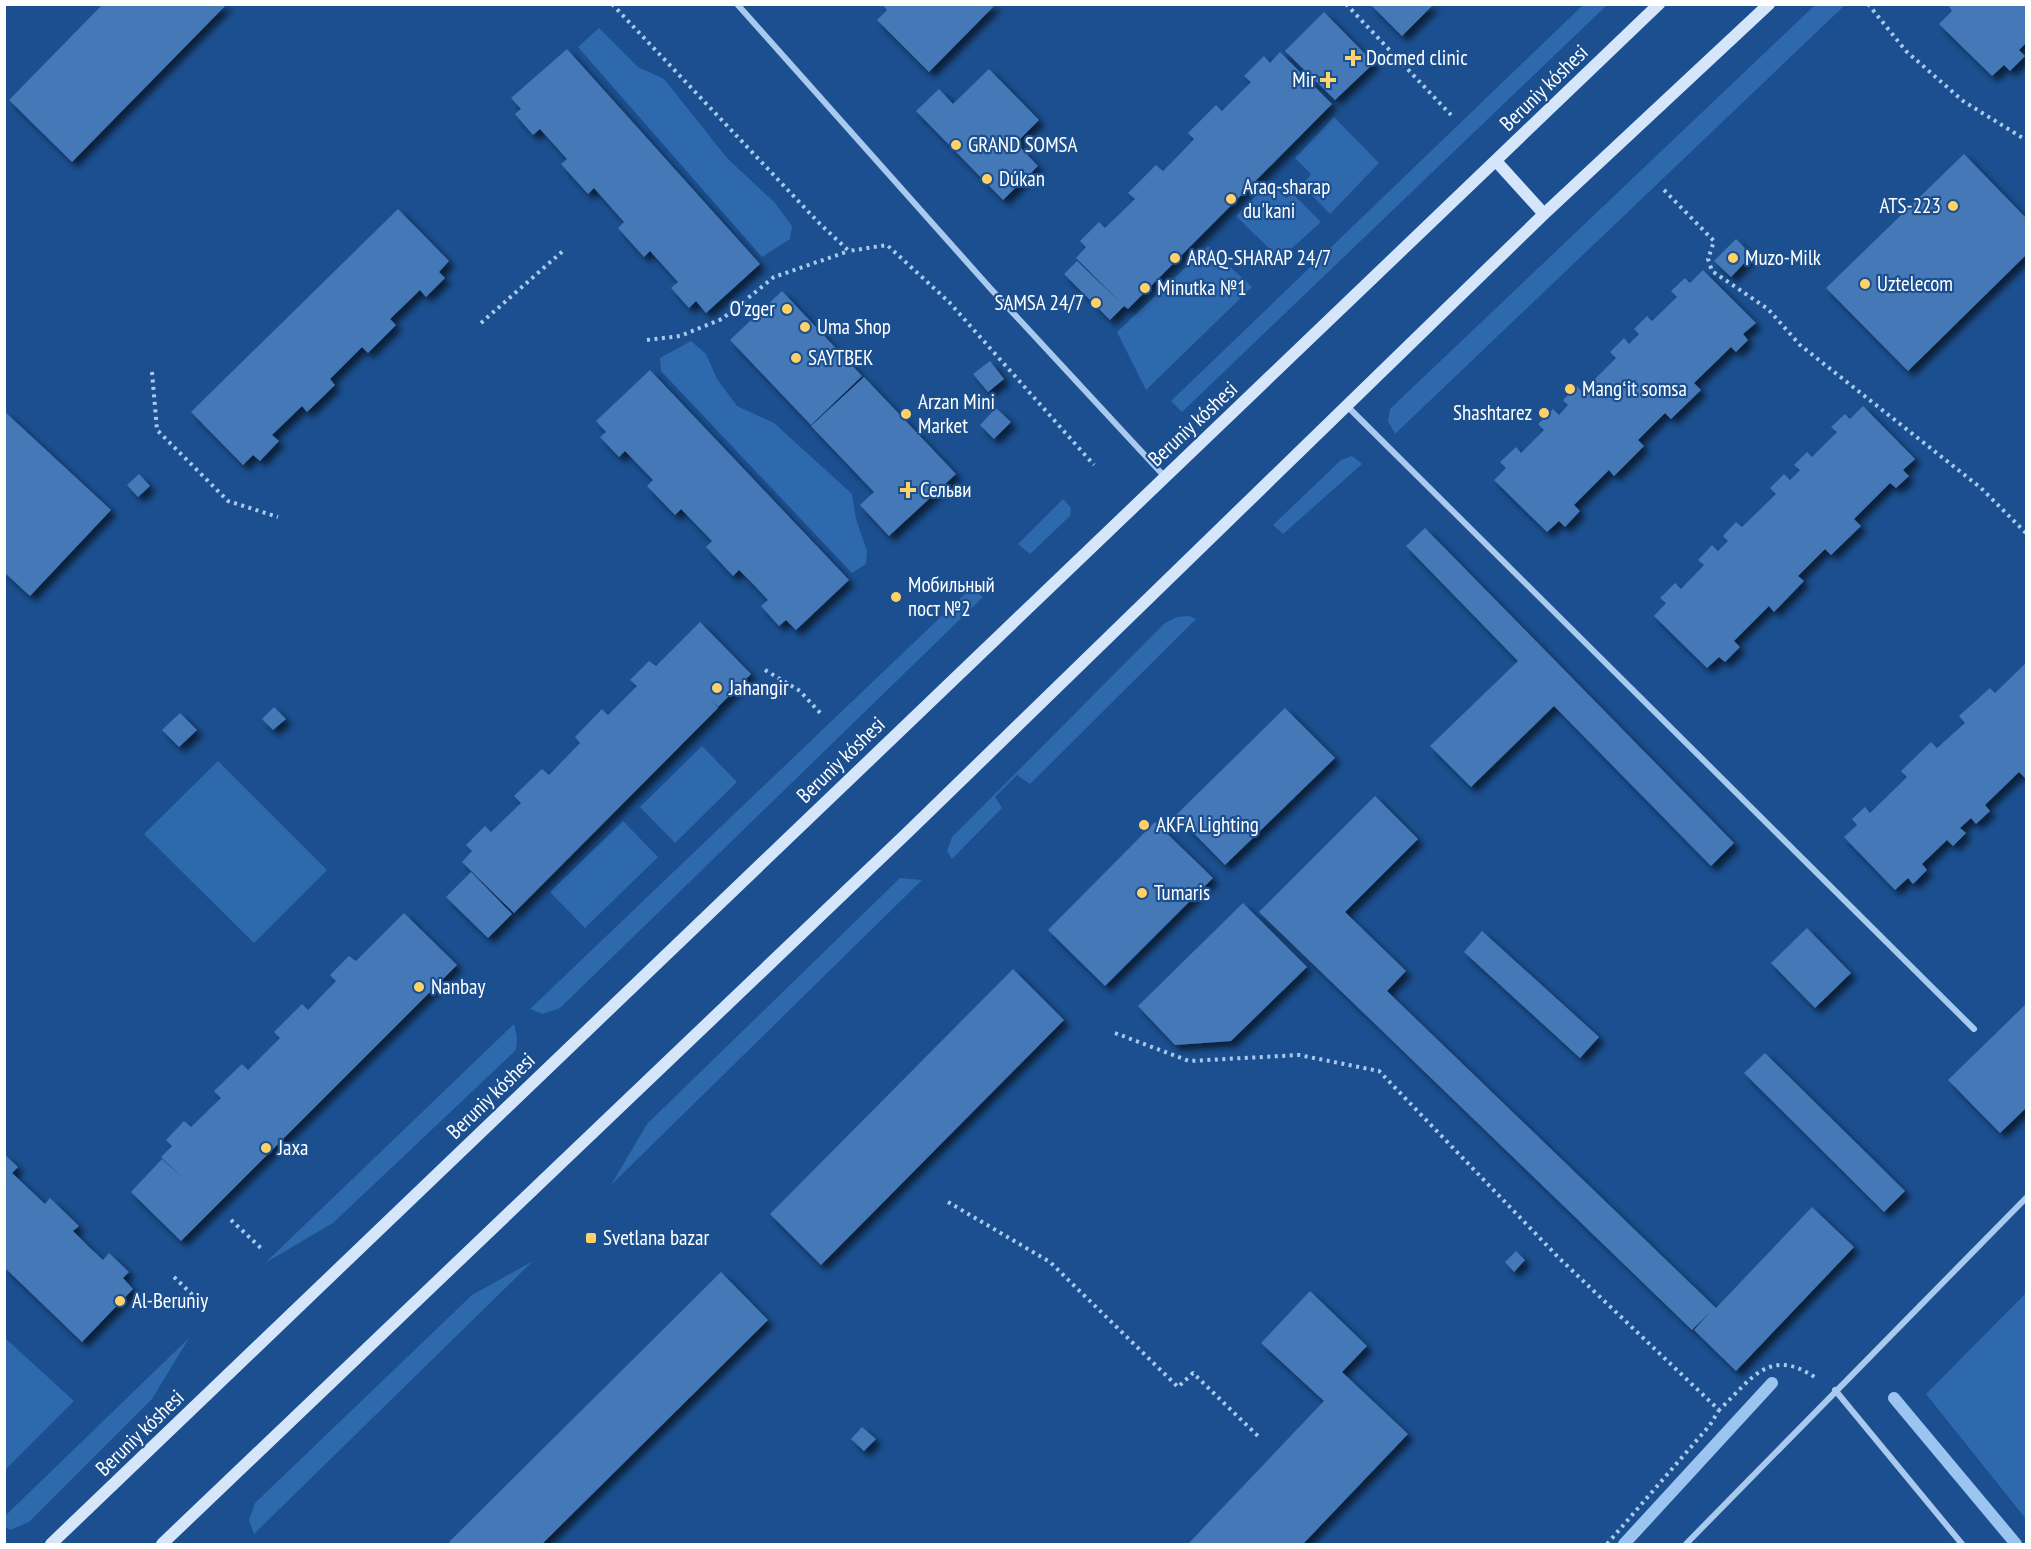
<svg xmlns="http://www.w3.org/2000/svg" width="2031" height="1549" font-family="'PT Sans Narrow',sans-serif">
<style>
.green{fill:#2e69ad}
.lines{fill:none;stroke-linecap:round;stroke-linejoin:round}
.stream{stroke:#9cc4f0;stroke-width:12}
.building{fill:#4478b7;filter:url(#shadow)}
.path{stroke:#a9c9ee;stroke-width:4;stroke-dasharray:3 4.5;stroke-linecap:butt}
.minor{stroke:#a9c9ee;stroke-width:6}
.secondary{stroke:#d6e6fa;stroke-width:12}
.poi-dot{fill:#ffd166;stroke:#1b4f8f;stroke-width:2}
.labels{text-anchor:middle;stroke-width:4.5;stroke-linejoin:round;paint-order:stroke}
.poi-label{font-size:21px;fill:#fff;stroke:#1b4f8f;text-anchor:start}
.street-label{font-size:21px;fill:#fff;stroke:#1b4f8f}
</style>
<defs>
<filter id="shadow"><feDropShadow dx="5.5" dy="5.5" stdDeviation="3" flood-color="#0009"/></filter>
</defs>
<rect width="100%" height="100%" fill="#1b4f8f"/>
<path class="green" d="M 1583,5 L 1607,5 L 1182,412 L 1171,401 Z
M 1815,5 L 1845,5 L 1395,434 L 1388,421 L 1390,409 Z
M 599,28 L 638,67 L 664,79 L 727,158 L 775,203 L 792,226 L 790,239 L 762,257 L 578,47 Z
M 1334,117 L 1379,163 L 1330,214 L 1302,185 L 1311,174 L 1295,158 Z
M 1269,182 L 1286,198 L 1292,193 L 1321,222 L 1280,259 L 1236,216 Z
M 1208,246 L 1252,287 L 1146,390 L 1117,332 Z
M 691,341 L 706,354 L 717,379 L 737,406 L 774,423 L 852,494 L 856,519 L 867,551 L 866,564 L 852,573 L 661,371 L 660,358 Z
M 1352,456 L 1362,464 L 1283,534 L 1273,525 L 1341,460 Z
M 1063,499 L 1071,508 L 1070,516 L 1030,554 L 1018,544 Z
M 971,588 L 983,597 L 560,1008 L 543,1014 L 530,1009 Z
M 1189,616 L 1196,619 L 1030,784 L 1017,775 L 995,797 L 1002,808 L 952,859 L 947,851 L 952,837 L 1165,623 L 1177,617 Z
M 702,746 L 737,782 L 675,843 L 640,807 Z
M 218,761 L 327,870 L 254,943 L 144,834 Z
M 623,821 L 658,857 L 585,928 L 550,892 Z
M 900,878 L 922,880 L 611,1185 L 647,1124 Z
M 514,1024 L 517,1037 L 516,1050 L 333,1223 L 265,1263 Z
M 533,1261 L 254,1534 L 249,1520 L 255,1503 L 472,1295 Z
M 2026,1293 L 2026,1519 L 1926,1394 Z
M 5,1338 L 74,1401 L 5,1470 Z
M 189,1338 L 152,1399 L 29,1522 L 10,1530 L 5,1527 L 5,1516 Z"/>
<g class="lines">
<path class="stream" d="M 1894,1398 L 2016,1544
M 1624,1544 L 1772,1383"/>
</g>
<path class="building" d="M 103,4 L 227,4 L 72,162 L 9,100 Z
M 882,4 L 996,4 L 929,72 L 877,20 L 887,10 Z
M 1370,4 L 1434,4 L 1402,36 Z
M 1948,4 L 2026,4 L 2026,43 L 2019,50 L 2025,56 L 2010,71 L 2004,65 L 1992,76 L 1939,24 L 1952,11 Z
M 1324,12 L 1374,63 L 1335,100 L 1285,51 Z
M 567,49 L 760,264 L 706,313 L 696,301 L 689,308 L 671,288 L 678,282 L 650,251 L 644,257 L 618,228 L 624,222 L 594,188 L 588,194 L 561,164 L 567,159 L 540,129 L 533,135 L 515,114 L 521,109 L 511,98 Z
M 1280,52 L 1332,104 L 1128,309 L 1124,306 L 1110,320 L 1064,274 L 1077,261 L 1121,303 L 1076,258 L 1086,247 L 1080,241 L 1099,222 L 1105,228 L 1135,199 L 1128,193 L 1156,165 L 1163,171 L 1179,155 L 1194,139 L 1188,133 L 1216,105 L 1222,111 L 1251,82 L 1244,76 L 1264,56 L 1270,63 Z
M 989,69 L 1039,120 L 1016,143 L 1038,166 L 1003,200 L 916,111 L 939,89 L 953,104 Z
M 1964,154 L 2026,218 L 2026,255 L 1908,371 L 1826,288 Z
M 398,209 L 449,261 L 439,272 L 445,278 L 426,297 L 420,290 L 390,319 L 396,325 L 368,353 L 362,347 L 330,379 L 335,385 L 307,412 L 302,406 L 272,435 L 279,441 L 260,461 L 253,455 L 243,465 L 191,412 Z
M 1736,239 L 1752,255 L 1731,277 L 1714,261 Z
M 1703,270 L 1756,323 L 1743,334 L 1748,340 L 1736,352 L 1731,347 L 1694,383 L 1701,390 L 1671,419 L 1665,413 L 1638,440 L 1644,446 L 1614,476 L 1609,470 L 1574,505 L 1580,511 L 1565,527 L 1559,521 L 1547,532 L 1494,480 L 1506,468 L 1500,462 L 1516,447 L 1521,453 L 1544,430 L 1538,424 L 1553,409 L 1559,415 L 1568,405 L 1563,400 L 1577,386 L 1582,392 L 1616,358 L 1610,352 L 1624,338 L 1629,344 L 1639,334 L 1634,329 L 1647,316 L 1652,321 L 1677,297 L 1671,291 L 1685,278 L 1690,283 Z
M 782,291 L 862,376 L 811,425 L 730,340 Z
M 990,361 L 1004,379 L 988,392 L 973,374 Z
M 650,370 L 849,580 L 796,630 L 786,620 L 779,626 L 761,606 L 768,600 L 755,586 L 739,570 L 733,576 L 706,547 L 712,541 L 681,509 L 675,515 L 647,486 L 653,480 L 625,451 L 619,457 L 600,437 L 606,432 L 596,421 Z
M 864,377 L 956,474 L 889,536 L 860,505 L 874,492 L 811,426 Z
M 1863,406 L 1915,459 L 1903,470 L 1909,476 L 1896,488 L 1890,483 L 1854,519 L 1861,526 L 1831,555 L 1825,549 L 1798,576 L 1804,581 L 1774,612 L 1769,606 L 1734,641 L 1740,647 L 1725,662 L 1719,657 L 1707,668 L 1654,616 L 1666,603 L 1660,598 L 1675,583 L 1681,589 L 1704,565 L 1698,560 L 1712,545 L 1718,551 L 1728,541 L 1723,536 L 1736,522 L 1742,527 L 1776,494 L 1770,488 L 1784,474 L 1790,480 L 1800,470 L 1794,465 L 1807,452 L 1812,457 L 1837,432 L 1831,427 L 1845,414 L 1850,419 Z
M 996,408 L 1011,422 L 994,439 L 980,425 Z
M 4,411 L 111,510 L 30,596 L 4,572 Z
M 139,474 L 150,486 L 138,497 L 127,485 Z
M 1425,528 L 1734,843 L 1711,866 L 1554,706 L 1471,787 L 1430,746 L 1518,661 L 1406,546 Z
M 700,622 L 751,674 L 718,707 L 711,699 L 718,708 L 514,913 L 462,862 L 472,851 L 466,845 L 485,826 L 491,832 L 521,803 L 514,796 L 542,769 L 549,775 L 580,743 L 575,737 L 602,709 L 608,715 L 637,686 L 630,680 L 649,661 L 656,666 Z
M 2026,663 L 2026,776 L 2025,778 L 2019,772 L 1985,805 L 1990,811 L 1976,824 L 1971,818 L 1960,828 L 1966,833 L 1953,846 L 1947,840 L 1922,864 L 1927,870 L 1913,884 L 1908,878 L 1895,890 L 1844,837 L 1857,825 L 1852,819 L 1865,807 L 1870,813 L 1907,777 L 1901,771 L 1931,742 L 1937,748 L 1965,723 L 1959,716 L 1990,688 L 1995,693 Z
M 274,707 L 286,719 L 273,730 L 262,719 Z
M 1285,708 L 1335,758 L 1225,865 L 1176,815 Z
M 180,713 L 197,730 L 179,747 L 162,730 Z
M 1375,796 L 1418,839 L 1345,912 L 1406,971 L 1387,991 L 1716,1308 L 1812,1207 L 1854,1247 L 1736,1371 L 1694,1330 L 1711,1311 L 1692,1330 L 1259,912 Z
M 1155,822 L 1213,878 L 1105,986 L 1048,930 Z
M 471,872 L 512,914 L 488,938 L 446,897 Z
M 1243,903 L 1307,967 L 1231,1041 L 1175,1045 L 1138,1006 Z
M 404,913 L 457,965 L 181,1241 L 131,1192 L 162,1159 L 185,1180 L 161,1157 L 172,1146 L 166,1140 L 184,1121 L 191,1127 L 221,1098 L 214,1091 L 242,1064 L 248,1070 L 280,1038 L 274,1032 L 302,1004 L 308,1010 L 336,981 L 330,975 L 349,956 L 356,961 Z
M 1807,928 L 1851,973 L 1815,1008 L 1771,963 Z
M 1482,931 L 1599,1037 L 1580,1058 L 1464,952 Z
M 1013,969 L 1064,1020 L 821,1265 L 770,1214 Z
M 2026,1004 L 2026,1108 L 2000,1133 L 1948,1080 Z
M 1765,1053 L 1905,1191 L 1884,1212 L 1744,1073 Z
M 4,1154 L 18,1167 L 12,1173 L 45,1204 L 50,1198 L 79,1226 L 73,1231 L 89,1247 L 103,1260 L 109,1253 L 129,1272 L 123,1278 L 133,1289 L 82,1342 L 4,1267 Z
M 1516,1251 L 1525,1260 L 1514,1272 L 1505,1262 Z
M 721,1272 L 768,1320 L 542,1544 L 452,1544 L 449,1542 Z
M 1310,1291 L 1367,1346 L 1342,1372 L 1408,1434 L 1303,1544 L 1188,1544 L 1324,1401 L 1261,1343 Z
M 862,1427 L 876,1439 L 864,1451 L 851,1439 Z"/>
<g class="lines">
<path class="path" d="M 612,4 L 820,224 L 849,251 L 887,245 L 949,302 L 1094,465
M 1346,4 L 1451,115
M 1868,4 L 1906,51 L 1963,101 L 2026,140
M 1664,190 L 1714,241 L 1708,259 L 1712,271 L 1768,309 L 1800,345 L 1981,488 L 2026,533
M 481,323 L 564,250
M 647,340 L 680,336 L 722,319 L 774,277 L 849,251
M 152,372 L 157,430 L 228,501 L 278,517
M 765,670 L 800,691 L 822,715
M 1115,1033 L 1189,1061 L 1299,1055 L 1379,1071 L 1559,1258 L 1719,1410 C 1752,1379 1769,1346 1816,1378
M 948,1202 L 1050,1262 L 1178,1387 L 1193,1373 L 1261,1439
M 231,1220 L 262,1249
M 174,1277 L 203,1305
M 1607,1544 L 1710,1425 L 1719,1410"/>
<path class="minor" d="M 737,4 L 990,288 L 1165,477
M 1347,406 L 1974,1029
M 1835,1390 L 1962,1544
M 1686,1544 L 2026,1198"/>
<path class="secondary" d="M 1496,161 L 1544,214
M 51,1544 L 1659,4
M 162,1544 L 907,833 L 1544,214 L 1769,4"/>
</g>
<g class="poi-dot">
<path d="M1350 49h6v6h6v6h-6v6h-6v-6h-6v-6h6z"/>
<path d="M1325 71h6v6h6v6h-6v6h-6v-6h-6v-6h6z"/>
<circle cx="956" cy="145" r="6"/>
<circle cx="987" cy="179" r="6"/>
<circle cx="1231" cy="199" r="6"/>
<circle cx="1953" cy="206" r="6"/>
<circle cx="1175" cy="258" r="6"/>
<circle cx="1733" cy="258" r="6"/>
<circle cx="1865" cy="284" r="6"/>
<circle cx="1145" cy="288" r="6"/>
<circle cx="1096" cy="303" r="6"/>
<circle cx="787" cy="309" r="6"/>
<circle cx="805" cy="327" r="6"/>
<circle cx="796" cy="358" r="6"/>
<circle cx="1570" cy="389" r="6"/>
<circle cx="1544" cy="413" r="6"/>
<circle cx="906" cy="414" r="6"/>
<path d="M905 481h6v6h6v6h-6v6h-6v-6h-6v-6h6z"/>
<circle cx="896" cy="597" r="6"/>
<circle cx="717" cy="688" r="6"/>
<circle cx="1144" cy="825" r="6"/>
<circle cx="1142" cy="893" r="6"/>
<circle cx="419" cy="987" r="6"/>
<circle cx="266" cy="1148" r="6"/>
<rect x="585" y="1232" width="12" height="12" rx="3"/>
<circle cx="120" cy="1301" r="6"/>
</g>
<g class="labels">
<g class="poi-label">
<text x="1366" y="65">Docmed clinic</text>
<text x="1316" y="87" text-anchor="end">Mir</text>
<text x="968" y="152">GRAND SOMSA</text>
<text x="999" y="186">Dúkan</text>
<text x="1243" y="194">Araq-sharap<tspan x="1243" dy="24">du'kani</tspan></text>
<text x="1941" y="213" text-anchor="end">ATS-223</text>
<text x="1187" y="265">ARAQ-SHARAP 24/7</text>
<text x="1745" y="265">Muzo-Milk</text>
<text x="1877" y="291">Uztelecom</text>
<text x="1157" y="295">Minutka №1</text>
<text x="1084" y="310" text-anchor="end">SAMSA 24/7</text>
<text x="775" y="316" text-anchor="end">O'zger</text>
<text x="817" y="334">Uma Shop</text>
<text x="808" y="365">SAYTBEK</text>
<text x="1582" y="396">Mangʻit somsa</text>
<text x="918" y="409">Arzan Mini<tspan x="918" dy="24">Market</tspan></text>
<text x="1532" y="420" text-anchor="end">Shashtarez</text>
<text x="920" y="497">Сельви</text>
<text x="908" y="592">Мобильный<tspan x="908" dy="24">пост №2</tspan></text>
<text x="729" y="695">Jahangir</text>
<text x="1156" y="832">AKFA Lighting</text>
<text x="1154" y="900">Tumaris</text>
<text x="431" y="994">Nanbay</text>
<text x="278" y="1155">Jaxa</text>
<text x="603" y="1245">Svetlana bazar</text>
<text x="132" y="1308">Al-Beruniy</text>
</g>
<g class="street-label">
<text transform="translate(1544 88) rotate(-44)" y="7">Beruniy kóshesi</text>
<text transform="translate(1193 424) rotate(-43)" y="7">Beruniy kóshesi</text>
<text transform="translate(841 760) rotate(-44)" y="7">Beruniy kóshesi</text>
<text transform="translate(491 1096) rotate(-44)" y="7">Beruniy kóshesi</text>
<text transform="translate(140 1433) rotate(-44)" y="7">Beruniy kóshesi</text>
</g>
</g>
<rect width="2031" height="1549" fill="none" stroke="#ffffff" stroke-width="12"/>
</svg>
